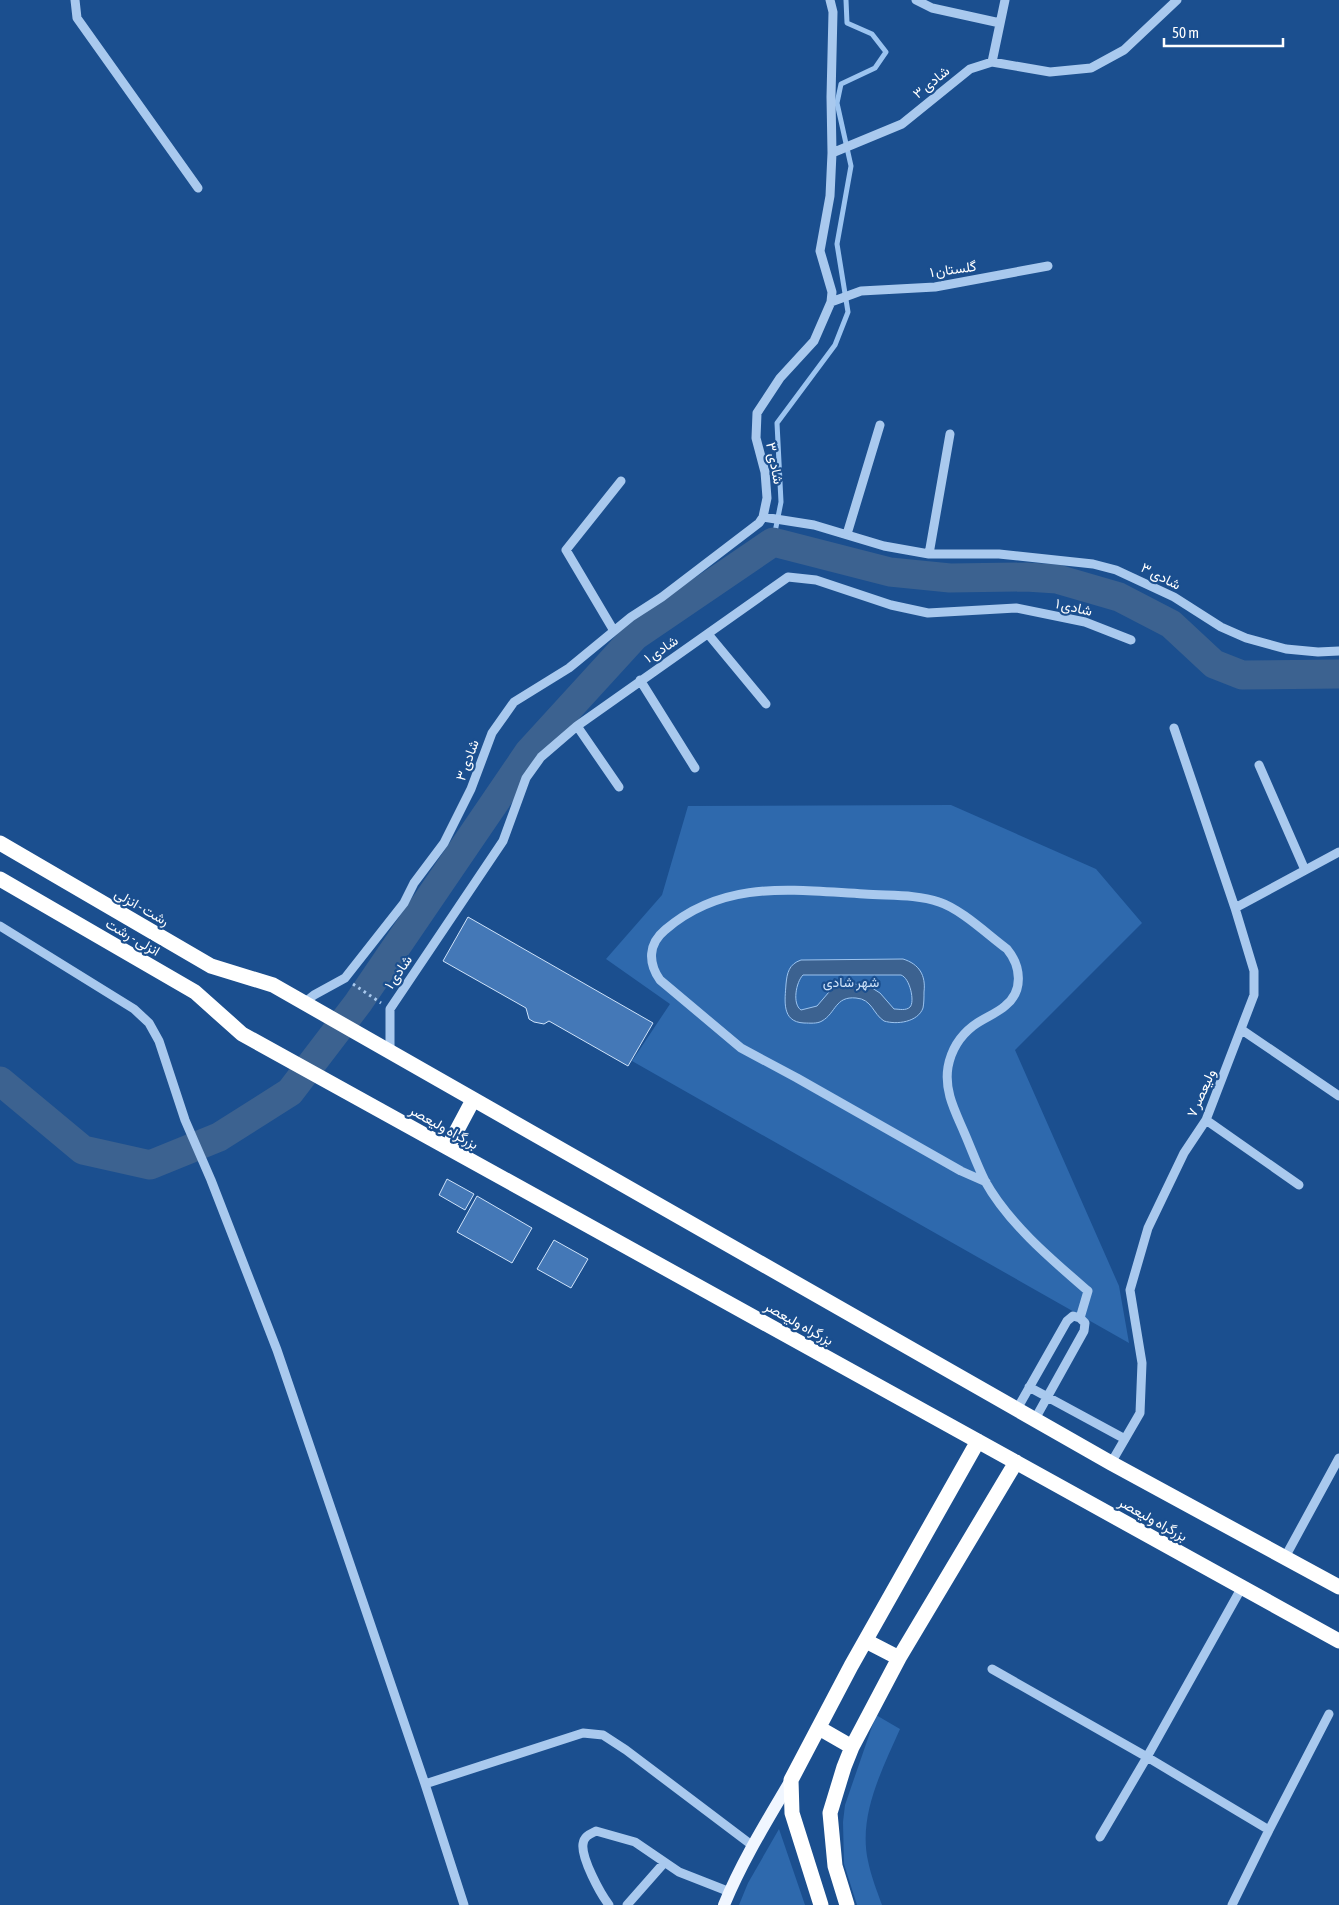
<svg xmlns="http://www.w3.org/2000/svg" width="1339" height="1905" font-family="'Asap Condensed',Vazirmatn,sans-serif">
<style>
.green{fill:#2e69ad}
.water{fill:#3c6290;stroke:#9cc4f0;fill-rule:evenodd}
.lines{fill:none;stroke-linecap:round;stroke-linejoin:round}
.stream{stroke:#9cc4f0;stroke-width:5}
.river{stroke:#3c6290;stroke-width:29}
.building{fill:#4478b7;stroke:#cfe3fa}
.path{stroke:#a9c9ee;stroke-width:3;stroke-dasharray:2.5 4;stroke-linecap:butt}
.minor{stroke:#a9c9ee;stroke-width:9}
.major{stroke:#f0f6ff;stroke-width:12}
.highway{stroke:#fff;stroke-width:15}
.labels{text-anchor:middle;stroke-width:4.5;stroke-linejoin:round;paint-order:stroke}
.street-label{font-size:14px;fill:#fff;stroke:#1b4f8f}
.park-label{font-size:14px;fill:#cfe3fa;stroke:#1b4f8f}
</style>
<rect width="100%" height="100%" fill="#1b4f8f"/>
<path class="green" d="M 951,805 L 1096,869 L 1142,923 L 1015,1050 L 1119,1286 L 1129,1343 L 632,1061 L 670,1004 L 606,959 L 662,895 L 688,806 Z
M 876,1715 L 900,1729 C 882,1770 858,1815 868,1861 C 871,1876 877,1891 882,1905 L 857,1905 L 844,1864 L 843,1822 L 845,1805 Z
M 779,1829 L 805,1905 L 739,1905 L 748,1883 Z"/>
<path class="water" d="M 903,959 C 919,964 926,975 924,992 C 924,997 924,1003 923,1008 C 918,1022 897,1025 884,1021 C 873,1014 872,999 856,998 C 835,996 836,1013 822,1021 C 817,1024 810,1023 804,1023 C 781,1022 785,1000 786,984 C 787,973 789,964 801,960 ZM 803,975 L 901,975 C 910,978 915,1002 910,1007 C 906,1011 899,1009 894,1009 L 880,993 L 872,988 L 855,984 L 836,987 L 829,992 L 817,1006 L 801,1010 C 792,1004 796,982 803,975 Z"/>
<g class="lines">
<path class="stream" d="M 773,542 L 781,502 L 777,423 L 835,345 L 848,312 L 837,244 L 851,166 L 837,103 L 841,84 L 875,68 L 886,52 L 872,34 L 847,23 L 846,0"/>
<path class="river" d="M 0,1081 L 83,1150 L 150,1165 L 219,1137 L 290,1092 L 358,1003 L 529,752 L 635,636 L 773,542 L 890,572 L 950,578 L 1026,577 L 1057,579 L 1119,597 L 1171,624 L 1214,664 L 1242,675 L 1339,674"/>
</g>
<path class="building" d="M 468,917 L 653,1023 L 628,1066 L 549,1021 L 544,1024 L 534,1022 L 529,1019 L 526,1008 L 443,961 Z
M 447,1179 L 474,1194 L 465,1210 L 439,1195 Z
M 477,1196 L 532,1228 L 512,1263 L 457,1232 Z
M 554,1240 L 588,1259 L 571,1288 L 537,1269 Z"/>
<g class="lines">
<path class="path" d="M 353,984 L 381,1003"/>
<path class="minor" d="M 75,0 L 77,18 L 198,188
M 830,0 L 833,12 L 831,97 L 832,153
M 916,0 L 932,8 L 1000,23
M 992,62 L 1005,0
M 831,302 L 861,291 L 935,287 L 1048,266
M 763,517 L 814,525 L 884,546 L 929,554 L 999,554 L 1093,564 L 1116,570 L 1174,597 L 1221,627 L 1246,638 L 1286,649 L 1318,652 L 1339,651
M 847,534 L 880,425
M 929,554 L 950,434
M 614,631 L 566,550 L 621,481
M 708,634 L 766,704
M 640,680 L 695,768
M 577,726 L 619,787
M 1259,765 L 1305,870
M 1235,908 L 1339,852
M 0,926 L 134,1009 L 149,1023 L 159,1041 L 185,1120 L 211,1180 L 277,1350 L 425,1784 L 464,1905
M 304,1003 L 314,995 L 345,978 L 404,903 L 414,883 L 444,843 L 471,789 L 492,733 L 514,702 L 569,668 L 631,617 L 662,597 L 759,523 L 763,517 L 767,498 L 765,472 L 756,438 L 757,413 L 780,378 L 814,341 L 831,302 L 832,292 L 820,251 L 830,196 L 832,153 L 902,124 L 970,69 L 992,62 L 1050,72 L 1091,68 L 1124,50 L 1177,0
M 1242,1030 L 1339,1096
M 390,1052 L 390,1009 L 503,841 L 526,778 L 541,757 L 577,726 L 788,577 L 816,580 L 891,605 L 928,613 L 1016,608 L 1085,622 L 1131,640
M 1206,1120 L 1299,1185
M 986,1182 L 961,1171 L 797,1078 L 741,1048 L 660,980 C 648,963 648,944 665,930 C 724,879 792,890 864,894 C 888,896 916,894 939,902 C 961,909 988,935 1007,949 C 1021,966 1024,991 1005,1006 C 996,1014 983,1018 973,1026 C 960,1036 951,1051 948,1067 C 944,1091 955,1111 964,1132 C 971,1148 977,1165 985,1181 C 1008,1223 1052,1260 1088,1291 L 1080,1318
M 1029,1387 L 1125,1439
M 1017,1409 L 1067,1321 L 1073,1316 L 1080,1318 L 1085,1323 L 1084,1331 L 1035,1419
M 1111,1463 L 1140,1413 L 1142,1363 L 1130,1290 L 1148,1228 L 1184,1153 L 1206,1120 L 1254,995 L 1254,971 L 1235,908 L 1174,728
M 1284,1559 L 1339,1458
M 992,1669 L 1147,1757 L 1269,1830 L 1232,1905
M 425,1784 L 583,1733 L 603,1735 L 626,1750 L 753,1846
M 1269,1830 L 1329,1714
M 1100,1837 L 1147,1757 L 1242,1587
M 609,1905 C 600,1893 581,1858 583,1844 C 584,1836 590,1834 596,1831 L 635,1842 L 679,1872 L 730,1892
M 627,1905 L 664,1863"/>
<path class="major" d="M 724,1905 C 742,1861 767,1821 791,1780"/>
<path class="highway" d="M 0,843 L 211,966 L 273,985 L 1111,1463 L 1339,1587
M 0,879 L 195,992 L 242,1034 L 1339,1641
M 448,1147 L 473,1100
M 866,1641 L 899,1658
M 819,1728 L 852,1747
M 821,1905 L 792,1813 L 791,1780 L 851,1666 L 978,1441
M 847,1905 L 835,1866 L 830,1813 L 844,1767 L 852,1747 L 899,1658 L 1016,1462"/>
</g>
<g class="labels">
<g class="street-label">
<text transform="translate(931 82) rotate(-39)" y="5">شادی ۳</text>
<text transform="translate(953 269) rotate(-8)" y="5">گلستان ۱</text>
<text transform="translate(775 463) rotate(79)" y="5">شادی ۳</text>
<text transform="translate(1161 576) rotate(27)" y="5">شادی ۳</text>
<text transform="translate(1074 607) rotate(13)" y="5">شادی ۱</text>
<text transform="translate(661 649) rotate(-34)" y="5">شادی ۱</text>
<text transform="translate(467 760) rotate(-70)" y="5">شادی ۳</text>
<text transform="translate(142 907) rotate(30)" y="5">رشت - انزلی</text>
<text transform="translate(133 937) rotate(30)" y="5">انزلی - رشت</text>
<text transform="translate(398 972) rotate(-56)" y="5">شادی ۱</text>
<text transform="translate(1201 1093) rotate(-66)" y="5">ولیعصر ۷</text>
<text transform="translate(444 1127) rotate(29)" y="5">بزرگراه ولیعصر</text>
<text transform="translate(799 1323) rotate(29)" y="5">بزرگراه ولیعصر</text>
<text transform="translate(1153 1519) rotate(29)" y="5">بزرگراه ولیعصر</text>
</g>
<g class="park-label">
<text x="851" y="987">شهر شادی</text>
</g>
</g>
<path d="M1164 38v8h119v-8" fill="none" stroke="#ffffff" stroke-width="2.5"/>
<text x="1172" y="38" font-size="15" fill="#ffffff" stroke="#1b4f8f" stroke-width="4" paint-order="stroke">50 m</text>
</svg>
